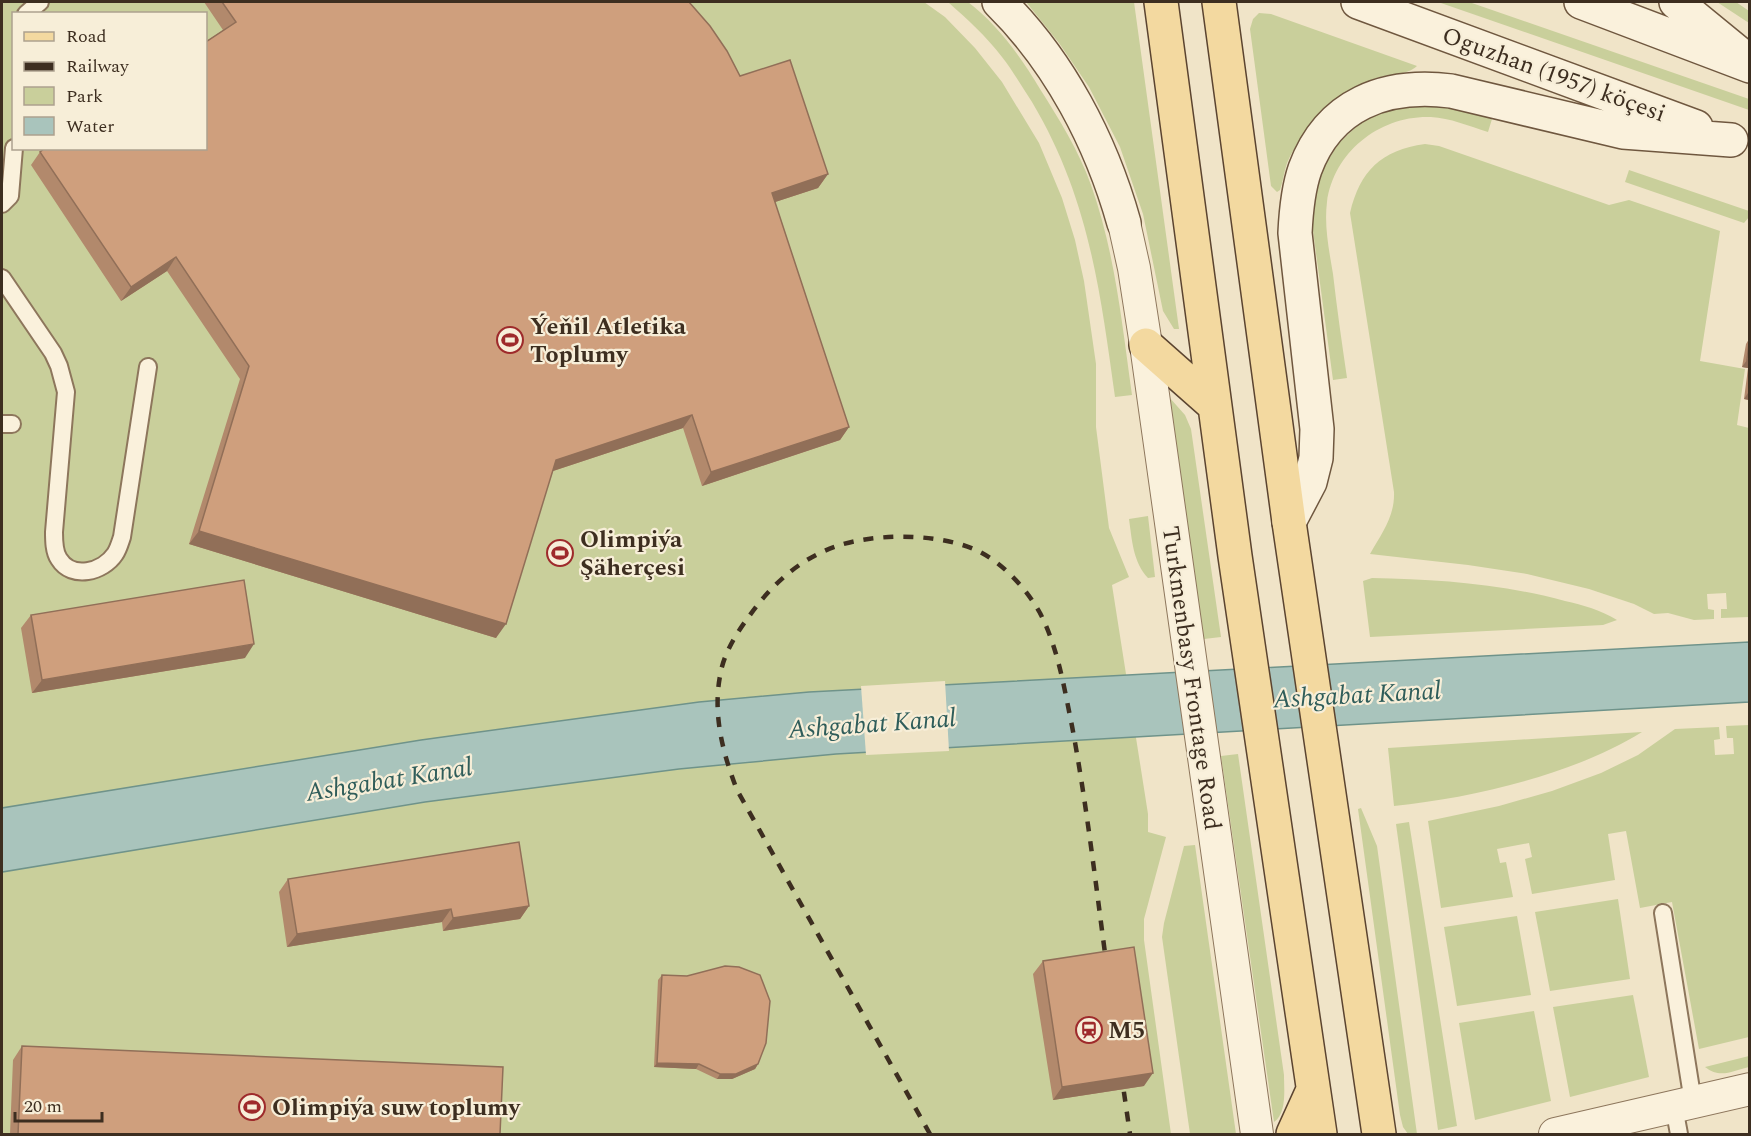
<svg xmlns="http://www.w3.org/2000/svg" width="1751" height="1136" font-family="Spectral,serif">
<style>
.green{fill:#c9cf9b;fill-rule:evenodd}
.water{fill:#a9c4bc;stroke:#6f938a;stroke-width:1.5}
.pier{fill:#f0e4c8}
.lines{fill:none;stroke-linecap:round;stroke-linejoin:round}
.service-casing{stroke:#8d765c;stroke-width:20}
.minor-casing{stroke:#8d765c;stroke-width:34}
.secondary-casing{stroke:#6f573f;stroke-width:36}
.primary-casing{stroke:#5b4430;stroke-width:36}
.service{stroke:#faf1dc;stroke-width:16}
.minor{stroke:#faf1dc;stroke-width:32}
.secondary{stroke:#faf1dc;stroke-width:33}
.primary{stroke:#f3d9a0;stroke-width:33}
.rail{stroke:#3d2e20;stroke-width:4.5;stroke-dasharray:10 10;stroke-linecap:butt}
.wall{fill:#b2896c}
.shaded-wall{fill:#916f58}
.building{fill:#cf9f7d;stroke:#916f58;stroke-width:1.5}
.labels{text-anchor:middle;stroke-width:4.5;stroke-linejoin:round;paint-order:stroke}
.street-label{font-size:24px;fill:#3d2e20;stroke:#f7eed8}
.poi-label{font-size:24px;font-weight:bold;fill:#3d2e20;stroke:#f7eed8;text-anchor:start}
.water-label{font-size:26px;font-style:italic;fill:#2f5d5a;stroke:#f7eed8}
</style>
<rect width="100%" height="100%" fill="#f0e4c8"/>
<path class="green" d="M 2,2 L 924,2 L 945,17 L 975,48 L 1002,82 L 1039,143 L 1062,198 L 1075,240 L 1084,281 L 1096,364 L 1096,427 L 1109,528 L 1129,577 L 1112,585 L 1148,814 L 1148,832 L 1166,837 L 1144,919 L 1144,940 L 1171,1134 L 2,1134 ZM 14,14 L 206,14 L 206,148 L 14,148 Z
M 948,2 L 968,2 C 998,25 1021,57 1040,89 C 1059,119 1079,151 1091,185 C 1115,252 1122,324 1132,395 L 1115,397 C 1100,290 1089,198 1032,102 C 1022,87 1013,71 1002,57 C 986,36 967,19 948,2 Z
M 1026,2 L 1134,2 L 1179,329 L 1174,329 L 1163,311 L 1143,214 L 1120,147 L 1089,87 L 1059,43 Z
M 1438,2 L 1469,2 L 1749,99 L 1749,110 Z
M 1717,2 L 1736,2 L 1749,11 L 1749,23 Z
M 1259,13 L 1271,14 L 1417,66 C 1406,76 1389,73 1374,79 C 1339,93 1302,128 1287,163 C 1284,172 1283,181 1280,190 L 1277,192 L 1271,186 L 1250,29 L 1253,19 Z
M 1411,104 L 1460,108 L 1492,119 L 1488,132 C 1469,126 1450,118 1431,117 C 1381,115 1334,151 1327,202 C 1324,226 1329,250 1333,274 C 1337,309 1342,344 1347,378 L 1333,380 L 1311,216 L 1319,174 L 1339,143 L 1359,124 L 1383,111 Z
M 1425,144 L 1439,146 L 1609,205 L 1629,200 L 1720,231 L 1700,361 L 1745,369 L 1737,425 L 1749,428 L 1749,617 L 1721,618 L 1721,609 L 1727,609 L 1726,593 L 1707,594 L 1708,609 L 1714,610 L 1714,619 L 1694,620 L 1668,613 L 1654,614 L 1634,604 L 1589,589 L 1527,574 L 1468,565 L 1370,554 C 1382,533 1395,516 1394,492 L 1350,213 C 1360,171 1381,150 1425,144 Z
M 1629,170 L 1749,211 L 1749,217 L 1744,223 L 1625,182 Z
M 1169,397 L 1185,415 L 1191,429 L 1221,637 L 1204,639 Z
M 1148,516 L 1155,577 L 1148,578 C 1133,562 1132,540 1129,519 Z
M 1372,578 C 1436,579 1503,584 1565,601 C 1583,605 1601,610 1617,620 L 1603,625 L 1370,637 L 1363,581 Z
M 1749,725 L 1749,1037 L 1699,1049 L 1672,902 L 1640,908 L 1626,831 L 1608,834 L 1615,880 L 1532,894 L 1525,859 L 1532,857 L 1529,843 L 1497,849 L 1500,863 L 1506,862 L 1513,897 L 1441,908 L 1428,821 L 1499,806 L 1552,791 L 1601,773 L 1638,755 L 1675,729 L 1719,727 L 1720,739 L 1714,740 L 1715,755 L 1734,754 L 1733,738 L 1727,738 L 1726,726 Z
M 1642,732 C 1575,774 1473,798 1394,806 L 1388,748 Z
M 1238,754 L 1284,1075 C 1284,1089 1287,1113 1274,1122 L 1221,756 Z
M 1361,808 L 1377,846 L 1417,1134 L 1408,1134 L 1403,1127 L 1400,1115 L 1358,809 Z
M 1409,822 L 1457,1126 L 1438,1130 L 1396,824 Z
M 1195,845 L 1236,1134 L 1190,1134 L 1162,937 L 1164,923 L 1184,846 Z
M 1618,899 L 1630,979 L 1550,991 L 1535,912 Z
M 1517,916 L 1531,995 L 1457,1006 L 1444,927 Z
M 1633,995 L 1649,1077 L 1570,1097 L 1553,1007 Z
M 1534,1011 L 1551,1101 L 1475,1120 L 1459,1023 Z
M 1749,1056 L 1749,1067 C 1732,1071 1720,1079 1705,1067 Z"/>
<path class="water" d="M 1749,642 L 1749,702 L 836,754 L 679,769 L 425,802 L 2,872 L 2,808 L 421,740 L 699,702 L 809,692 Z"/>
<path class="pier" d="M 945,681 L 949,751 L 866,755 L 861,686 Z"/>
<g class="lines">
<defs>
<path id="service" d="M 26,14 L 40,2
M 2,204 L 10,196 L 14,148
M 2,278 L 53,353 L 59,366 L 66,392 L 54,532 C 54,540 54,552 59,559 C 72,580 103,572 115,554 C 118,550 120,543 122,537 L 148,367
M 2,424 L 12,424
M 1663,913 L 1693,1102
M 1674,1107 L 1679,1134"/>
<path id="minor" d="M 1124,223 L 1134,268 L 1146,345 L 1257,1134
M 1555,1134 L 1750,1089"/>
<path id="secondary" d="M 999,2 C 1059,61 1101,141 1124,223
M 1358,2 L 1696,127
M 1581,2 L 1750,66
M 1676,2 L 1737,52
M 1289,522 L 1310,482 L 1316,458 L 1317,429 L 1295,233 C 1296,212 1298,189 1305,169 C 1329,104 1385,83 1451,91 L 1623,132 L 1731,140"/>
<path id="primary" d="M 1161,2 L 1235,556 L 1320,1134
M 1219,2 L 1289,522 L 1379,1134
M 1146,345 L 1215,406
M 1293,1134 L 1313,1090"/>
</defs>
<use href="#service" class="service-casing"/>
<use href="#minor" class="minor-casing"/>
<use href="#secondary" class="secondary-casing"/>
<use href="#primary" class="primary-casing"/>
<use href="#service" class="service"/>
<use href="#minor" class="minor"/>
<use href="#secondary" class="secondary"/>
<use href="#primary" class="primary"/>
<path class="rail" d="M 1121,1072 L 1130,1134
M 930,1134 L 737,790 C 722,751 712,712 721,671 C 725,651 738,631 750,615 C 772,584 801,558 837,546 C 876,533 938,533 976,550 C 1002,562 1026,588 1040,613 C 1058,648 1064,687 1072,726 C 1087,806 1096,887 1107,968"/>
</g>
<path class="wall" d="M 204,2 L 689,2 L 740,76 L 828,174 L 818,188 L 775,202 L 849,427 L 840,440 L 702,486 L 683,428 L 553,471 L 496,638 L 189,544 L 240,379 L 167,271 L 121,301 L 31,165 L 40,152 L 223,30 Z
M 1749,339 L 1749,400 L 1744,399 L 1748,368 L 1742,367 L 1746,344 Z
M 31,615 L 245,658 L 32,693 L 21,628 Z
M 288,879 L 529,906 L 520,919 L 443,931 L 442,922 L 287,947 L 279,892 Z
M 1043,961 L 1144,1086 L 1053,1100 L 1033,974 Z
M 662,975 L 758,1064 L 755,1069 L 732,1079 L 717,1079 L 696,1069 L 654,1067 L 658,980 Z
M 22,1046 L 500,1134 L 10,1134 L 13,1060 Z"/>
<path class="shaded-wall" d="M 828,174 L 818,188 L 763,206 L 772,193 Z
M 176,257 L 167,271 L 121,301 L 131,287 Z
M 1747,360 L 1749,360 L 1749,366 L 1748,368 L 1742,367 Z
M 1748,393 L 1749,393 L 1749,400 L 1744,399 Z
M 692,415 L 683,428 L 547,473 L 556,460 Z
M 849,427 L 840,440 L 702,486 L 711,472 Z
M 199,531 L 506,624 L 496,638 L 189,544 Z
M 254,644 L 245,658 L 32,693 L 42,680 Z
M 529,906 L 520,919 L 443,931 L 453,918 Z
M 451,909 L 442,922 L 287,947 L 297,934 Z
M 657,1063 L 699,1064 L 696,1069 L 654,1067 Z
M 758,1064 L 755,1069 L 732,1079 L 717,1079 L 720,1074 Z
M 1153,1073 L 1144,1086 L 1053,1100 L 1062,1087 Z"/>
<path class="building" d="M 222,2 L 689,2 L 710,26 L 727,51 L 740,76 L 790,60 L 828,174 L 772,193 L 849,427 L 711,472 L 692,415 L 556,460 L 506,624 L 199,531 L 249,366 L 176,257 L 131,287 L 40,152 L 45,148 L 206,148 L 206,42 L 236,22 Z
M 1749,343 L 1749,360 L 1747,360 Z
M 244,580 L 254,644 L 42,680 L 31,615 Z
M 519,842 L 529,906 L 453,918 L 451,909 L 297,934 L 288,879 Z
M 1134,947 L 1153,1073 L 1062,1087 L 1043,961 Z
M 725,966 L 739,967 L 760,975 L 770,1001 L 766,1043 L 758,1064 L 736,1074 L 720,1074 L 699,1064 L 657,1063 L 662,975 L 687,976 Z
M 22,1046 L 503,1067 L 500,1134 L 18,1134 Z"/>
<defs>
<symbol id="stadium-ring" viewBox="-11 -11 22 22"><circle r="9.5" fill="#f7eed8" stroke="#9e2a2b" stroke-width="1.5"/><path d="M0-5a6.5 5 0 1 0 0 10a6.5 5 0 1 0 0-10ZM-3.5-1.8h7v3.6h-7Z" fill="#9e2a2b"/></symbol>
<symbol id="station-ring" viewBox="-11 -11 22 22"><circle r="9.5" fill="#f7eed8" stroke="#9e2a2b" stroke-width="1.5"/><path d="M-3-6H3Q5-6 5-4V2Q5 4 3 4L4.5 6H3L1.5 4h-3L-3 6H-4.5L-3 4Q-5 4-5 2V-4Q-5-6-3-6ZM-3.5-4v3h7v-3ZM-3.5 1v1.5H-2V1ZM2 1v1.5H3.5V1Z" fill="#9e2a2b"/></symbol>
</defs>
<g fill-rule="evenodd">
<use href="#stadium-ring" x="495" y="325" width="30" height="30"/>
<use href="#stadium-ring" x="545" y="538" width="30" height="30"/>
<use href="#station-ring" x="1074" y="1015" width="30" height="30"/>
<use href="#stadium-ring" x="237" y="1092" width="30" height="30"/>
</g>
<g class="labels">
<g class="street-label">
<text transform="translate(1554 74) rotate(20)" y="8">Oguzhan (1957) köçesi</text>
<text transform="translate(1192 678) rotate(82)" y="8">Turkmenbasy Frontage Road</text>
</g>
<g class="poi-label">
<text x="530" y="334">Ýeňil Atletika<tspan x="530" dy="28">Toplumy</tspan></text>
<text x="580" y="547">Olimpiýa<tspan x="580" dy="28">Şäherçesi</tspan></text>
<text x="1108" y="1038">M5</text>
<text x="272" y="1115">Olimpiýa suw toplumy</text>
</g>
<g class="water-label">
<text transform="translate(1357 694) rotate(-3)" y="9">Ashgabat Kanal</text>
<text transform="translate(872 723) rotate(-4)" y="9">Ashgabat Kanal</text>
<text transform="translate(389 779) rotate(-9)" y="9">Ashgabat Kanal</text>
</g>
</g>
<rect width="1751" height="1136" fill="none" stroke="#3d2e20" stroke-width="6"/>
<rect x="12" y="12" width="195" height="138" fill="#f7eed8" stroke="#ada18e" stroke-width="1.5"/>
<rect x="24" y="32" width="30" height="9" fill="#f3d9a0" stroke="#ada18e" stroke-width="1.5"/>
<text x="66" y="42" font-size="18" fill="#3d2e20">Road</text>
<rect x="24" y="62" width="30" height="9" fill="#3d2e20" stroke="#ada18e" stroke-width="1.5"/>
<text x="66" y="72" font-size="18" fill="#3d2e20">Railway</text>
<rect x="24" y="87" width="30" height="18" fill="#c9cf9b" stroke="#ada18e" stroke-width="1.5"/>
<text x="66" y="102" font-size="18" fill="#3d2e20">Park</text>
<rect x="24" y="117" width="30" height="18" fill="#a9c4bc" stroke="#ada18e" stroke-width="1.5"/>
<text x="66" y="132" font-size="18" fill="#3d2e20">Water</text>
<path d="M15 1112v9h87v-9" fill="none" stroke="#3d2e20" stroke-width="3"/>
<text x="24" y="1112" font-size="18" fill="#3d2e20" stroke="#f7eed8" stroke-width="4.5" paint-order="stroke">20 m</text>
</svg>
